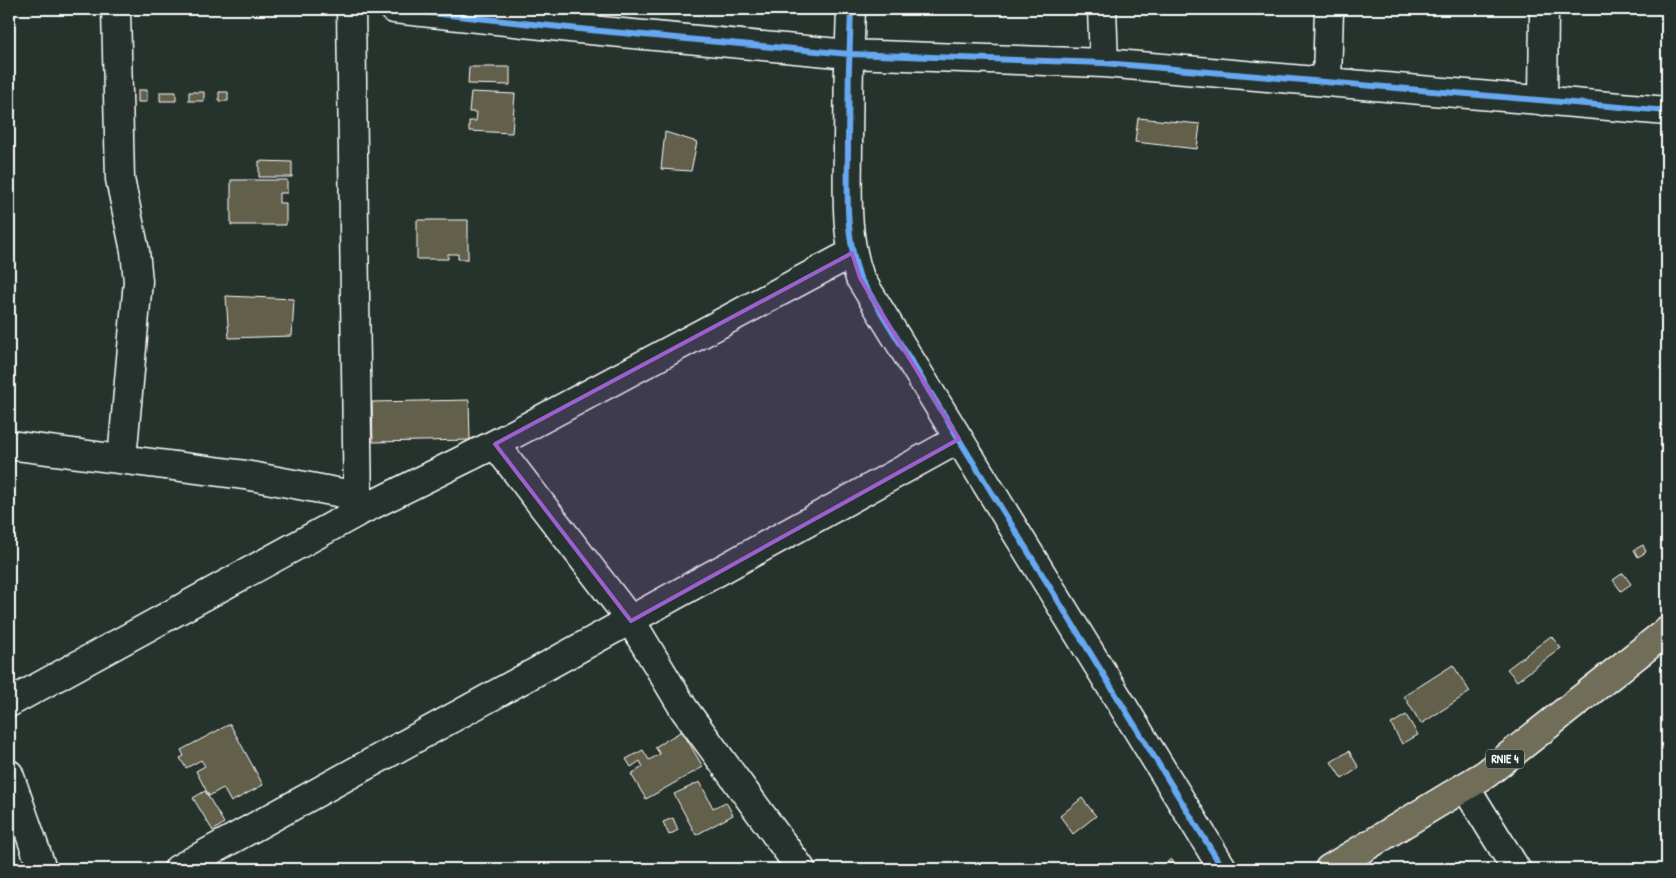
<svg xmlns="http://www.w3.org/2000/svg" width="1676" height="878" font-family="'Patrick Hand',sans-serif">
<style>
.building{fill:#625e4b;stroke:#fff}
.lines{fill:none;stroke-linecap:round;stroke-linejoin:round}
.minor-casing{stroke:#fff;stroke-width:31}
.primary-casing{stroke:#fff;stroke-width:31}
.minor{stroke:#26332d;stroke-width:28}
.primary{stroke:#706e59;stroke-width:28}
.cycleway-casing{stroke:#26332d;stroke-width:9}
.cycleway{stroke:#66a8f1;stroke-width:6}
.marked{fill:#9c61cf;fill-opacity:0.2;stroke:#9c61cf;stroke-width:4;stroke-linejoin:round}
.labels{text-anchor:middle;stroke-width:5;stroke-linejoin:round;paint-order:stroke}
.shield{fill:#26332d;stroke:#bec2c0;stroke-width:1}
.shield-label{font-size:12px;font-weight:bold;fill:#fff}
</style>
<rect width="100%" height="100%" fill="#26332d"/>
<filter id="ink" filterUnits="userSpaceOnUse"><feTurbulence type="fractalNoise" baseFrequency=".02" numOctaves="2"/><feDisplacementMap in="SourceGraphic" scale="10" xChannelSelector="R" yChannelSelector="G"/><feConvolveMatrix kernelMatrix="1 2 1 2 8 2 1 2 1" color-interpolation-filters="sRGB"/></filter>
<g filter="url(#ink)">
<path class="building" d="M 469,67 L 510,67 L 510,85 L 468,84 Z
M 138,90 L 147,90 L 147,102 L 138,102 Z
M 160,92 L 176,92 L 176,101 L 160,101 Z
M 189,92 L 204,92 L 204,101 L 189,101 Z
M 219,92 L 228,92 L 228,101 L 219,101 Z
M 471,92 L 515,94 L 512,133 L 469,131 L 469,121 L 476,121 L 477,112 L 469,112 Z
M 1138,118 L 1200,124 L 1197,149 L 1135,142 Z
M 665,132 L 697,142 L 691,171 L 661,169 Z
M 259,161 L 292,162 L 292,177 L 259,177 Z
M 231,180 L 287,180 L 287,193 L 279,193 L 279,203 L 286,203 L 286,225 L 231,225 Z
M 417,220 L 468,220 L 468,259 L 458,259 L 458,254 L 448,254 L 448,259 L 417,259 Z
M 226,296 L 294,299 L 292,336 L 229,338 Z
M 469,400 L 470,440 L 373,442 L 372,402 Z
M 1643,545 L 1646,552 L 1638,557 L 1634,550 Z
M 1623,573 L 1631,584 L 1621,591 L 1613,580 Z
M 1551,636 L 1561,648 L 1517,681 L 1507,669 Z
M 1453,665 L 1470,692 L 1421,724 L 1404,696 Z
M 1406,715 L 1418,735 L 1402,744 L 1391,724 Z
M 230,724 L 263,785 L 231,802 L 223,788 L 209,796 L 196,771 L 205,766 L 201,760 L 186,768 L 180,758 L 184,756 L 181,750 Z
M 682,731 L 703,767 L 646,799 L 631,774 L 643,767 L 640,761 L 631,767 L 626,759 L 643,750 L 649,760 L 660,754 L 655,747 Z
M 1349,751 L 1359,768 L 1342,779 L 1331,762 Z
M 700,782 L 713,808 L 726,802 L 733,815 L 696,835 L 674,794 Z
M 205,791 L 224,823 L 213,831 L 193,798 Z
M 1082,798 L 1096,816 L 1073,834 L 1060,816 Z
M 673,818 L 678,830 L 669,835 L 663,822 Z
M 1171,859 L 1180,869 L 1164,869 L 1162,866 Z"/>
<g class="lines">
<defs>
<path id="minor" d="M 116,9 L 120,179 L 135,251 L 138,281 L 122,459
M 351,9 L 358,512
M 394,9 L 579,29 L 849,54 L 1104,63 L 1667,111
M 851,9 C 849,53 848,98 848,142 C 848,189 844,233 860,278 L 1223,869
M 1102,9 L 1104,63
M 1327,81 L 1329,9
M 1543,101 L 1544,9
M 495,444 L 631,621 L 684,709 L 801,869
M 9,445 L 245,475 L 358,496
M 9,703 L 358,512 L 495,444 L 852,253
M 9,774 L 42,869
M 1466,788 L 1516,869
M 178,869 L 959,439"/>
<path id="primary" d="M 1329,869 L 1486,774 L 1667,631"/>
</defs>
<use href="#minor" class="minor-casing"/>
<use href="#primary" class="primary-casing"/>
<use href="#minor" class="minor"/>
<use href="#primary" class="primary"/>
<defs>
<path id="cycleway" d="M 394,9 L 579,29 L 849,54 L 1104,63 L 1667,111
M 851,9 C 849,53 848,98 848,142 C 848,189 844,233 860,278 L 1223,869"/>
</defs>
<use href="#cycleway" class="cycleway-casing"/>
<use href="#cycleway" class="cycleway"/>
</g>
</g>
<path class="marked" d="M 852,253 L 860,278 L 959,439 L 631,621 L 495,444 Z"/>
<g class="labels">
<rect class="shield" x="1486" y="749.5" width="38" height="19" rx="4"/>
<g class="shield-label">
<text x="1505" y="763">RNIE 4</text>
</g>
</g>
<rect width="1676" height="878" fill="none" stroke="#26332d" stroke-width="30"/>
<rect x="15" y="15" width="1646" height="848" fill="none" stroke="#fff" stroke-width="2" filter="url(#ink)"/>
</svg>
